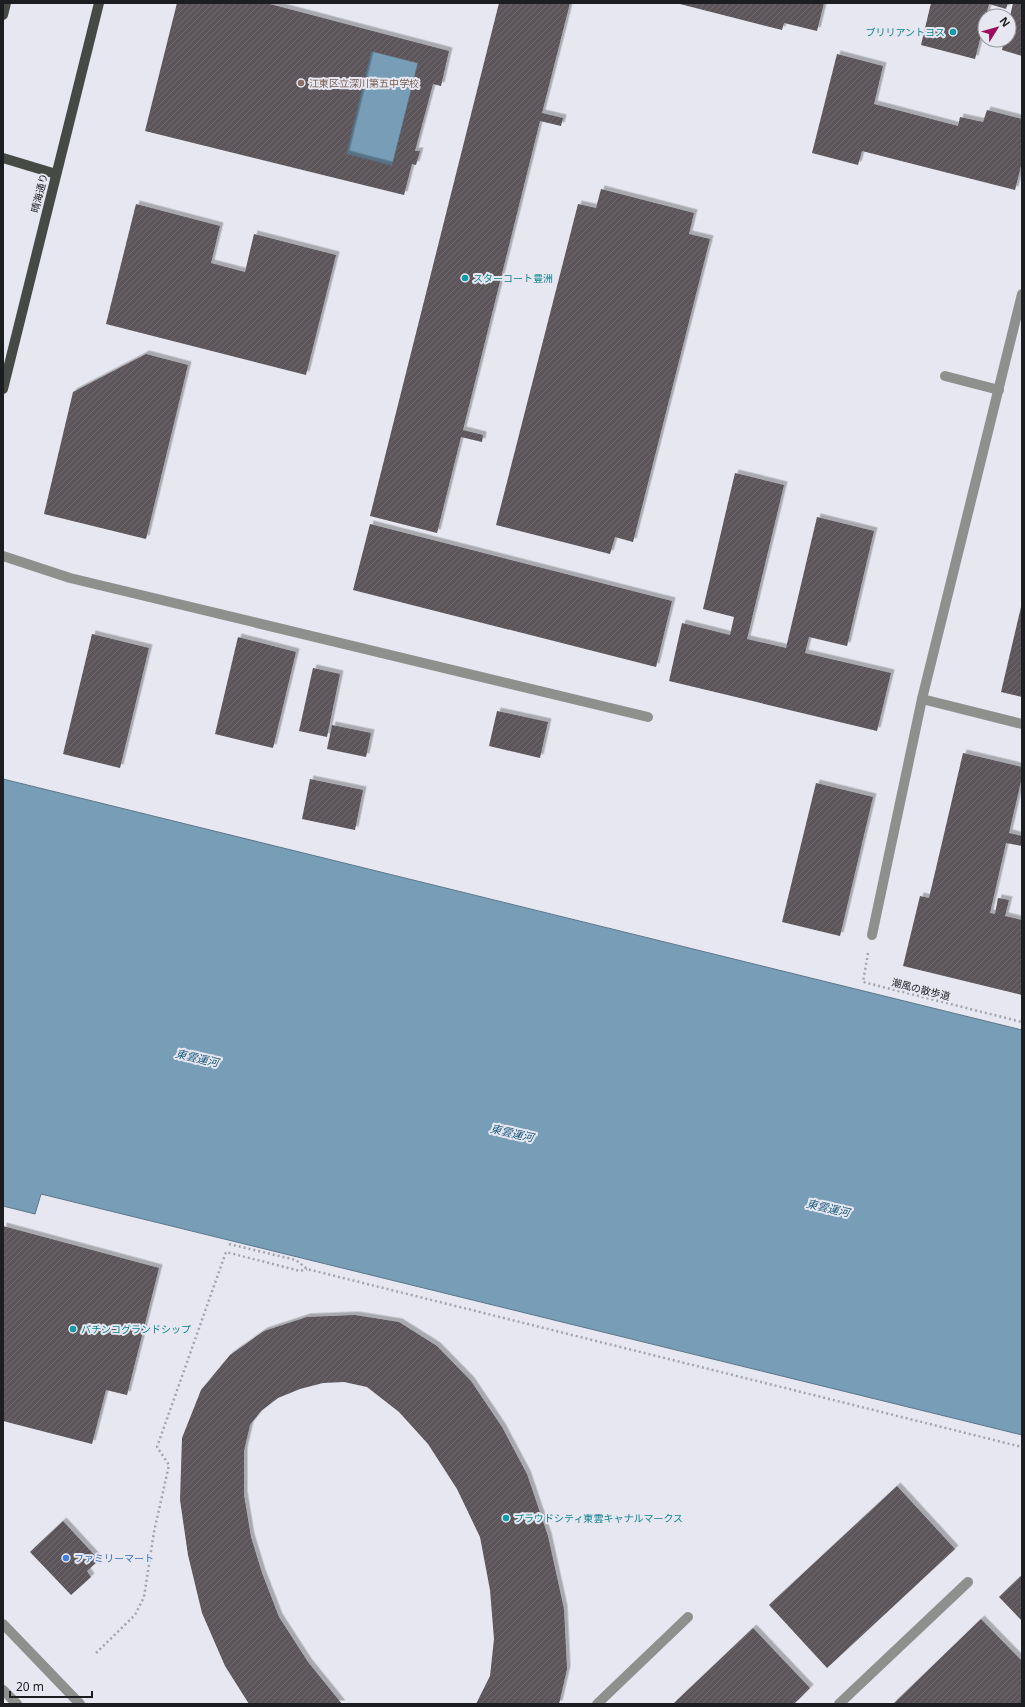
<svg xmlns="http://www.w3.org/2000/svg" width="1025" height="1707" viewBox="0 0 1025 1707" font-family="'Noto Sans','Noto Sans JP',sans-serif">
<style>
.water{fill:#789db7;stroke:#5c778a}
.building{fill:url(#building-hatch);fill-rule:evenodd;filter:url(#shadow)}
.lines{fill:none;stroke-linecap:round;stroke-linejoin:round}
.path{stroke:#a3a4ab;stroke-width:2.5;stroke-dasharray:2 3;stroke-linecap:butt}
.service{stroke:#8e908d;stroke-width:10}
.minor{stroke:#8e908d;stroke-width:10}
.tertiary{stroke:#8e908d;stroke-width:10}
.primary{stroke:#464a45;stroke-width:10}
.culture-dot{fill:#0f9aa8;stroke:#e6e7f0;stroke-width:1.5}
.education-dot{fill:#8d6e63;stroke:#e6e7f0;stroke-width:1.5}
.shop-dot{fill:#3f7fe0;stroke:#e6e7f0;stroke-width:1.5}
.labels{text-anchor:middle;stroke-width:4;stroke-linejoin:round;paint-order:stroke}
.culture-label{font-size:10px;fill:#0d838f;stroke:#e6e7f0;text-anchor:start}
.education-label{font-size:10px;fill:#785e54;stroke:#e6e7f0;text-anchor:start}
.street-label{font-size:10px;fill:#1c1d20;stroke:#e6e7f0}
.shop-label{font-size:10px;fill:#366cbe;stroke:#e6e7f0;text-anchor:start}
.water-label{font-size:11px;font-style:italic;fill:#1a597d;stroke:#e6e7f0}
</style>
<defs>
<pattern id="building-hatch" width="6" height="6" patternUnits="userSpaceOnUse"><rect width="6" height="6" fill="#5b545a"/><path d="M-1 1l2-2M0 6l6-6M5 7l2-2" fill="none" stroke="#6e696e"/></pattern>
<filter id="shadow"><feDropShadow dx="3.5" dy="-3.5" stdDeviation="0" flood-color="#0004"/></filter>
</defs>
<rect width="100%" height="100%" fill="#e6e7f0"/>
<g class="water">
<path d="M 371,51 L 418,63 L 392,166 L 346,154 Z"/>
<path d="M 3,779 L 1022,1030 L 1022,1435 L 41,1194 L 35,1214 L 3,1206 Z"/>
</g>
<g class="building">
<path d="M 177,3 L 266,3 L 449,51 L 441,86 L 433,84 L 415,151 L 420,151 L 416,165 L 412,164 L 404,195 L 145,131 ZM 371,51 L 418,63 L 392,166 L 346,154 Z"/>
<path d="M 499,3 L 570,3 L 542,113 L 563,118 L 561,126 L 540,121 L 463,430 L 483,435 L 482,442 L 461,437 L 437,533 L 370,516 Z"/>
<path d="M 676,3 L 824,3 L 817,31 L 784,23 L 782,30 Z"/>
<path d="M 931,3 L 1008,3 L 1006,9 L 989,4 L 975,59 L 921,45 Z"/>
<path d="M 1013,3 L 1022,3 L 1022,56 L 1002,50 L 1004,40 L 1009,40 L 1009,21 Z"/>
<path d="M 837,54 L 883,66 L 874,104 L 958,126 L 960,117 L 983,122 L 987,110 L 1022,119 L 1022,162 L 1015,190 L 862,151 L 858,165 L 812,153 Z"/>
<path d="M 601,189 L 694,213 L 689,234 L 710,239 L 633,542 L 615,537 L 610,554 L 496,525 L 578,204 L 596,208 Z"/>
<path d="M 136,204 L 220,226 L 211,263 L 245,272 L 254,234 L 336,255 L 306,375 L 106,324 Z"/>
<path d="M 146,354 L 188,365 L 146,539 L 44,514 L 73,392 Z"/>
<path d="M 735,473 L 784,485 L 747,639 L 786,648 L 817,517 L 874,531 L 847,646 L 809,637 L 805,653 L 891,673 L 877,731 L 669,681 L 682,623 L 730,635 L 734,617 L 703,609 Z"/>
<path d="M 370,524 L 672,601 L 656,667 L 353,590 Z"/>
<path d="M 1021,607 L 1022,607 L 1022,697 L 1001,692 Z"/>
<path d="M 92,634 L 149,648 L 120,768 L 63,754 Z"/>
<path d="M 238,637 L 296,652 L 273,748 L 215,734 Z"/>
<path d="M 313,668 L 340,674 L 327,737 L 299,731 Z"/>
<path d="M 497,711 L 548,722 L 540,758 L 489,746 Z"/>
<path d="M 332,725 L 371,733 L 366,757 L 327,749 Z"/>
<path d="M 963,753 L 1022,767 L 1022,777 L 1009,833 L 1022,836 L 1022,846 L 1006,843 L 990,913 L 995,914 L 998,898 L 1009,900 L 1005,916 L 1022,920 L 1022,995 L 903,966 L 920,896 L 929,898 Z"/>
<path d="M 310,779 L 363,790 L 355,830 L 302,819 Z"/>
<path d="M 816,783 L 873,797 L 840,936 L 782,922 Z"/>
<path d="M 3,1226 L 159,1268 L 127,1395 L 106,1390 L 92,1444 L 3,1421 Z"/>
<path d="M 355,1315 L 399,1322 L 437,1346 L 471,1381 L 502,1427 L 527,1474 L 548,1536 L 564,1609 L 567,1669 L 559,1704 L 476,1704 L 490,1676 L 494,1639 L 490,1590 L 480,1537 L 457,1489 L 428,1444 L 399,1412 L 367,1387 L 344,1382 L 323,1383 L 300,1389 L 278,1398 L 261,1411 L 250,1425 L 244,1451 L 244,1495 L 251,1537 L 262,1573 L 279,1617 L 308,1662 L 342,1704 L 249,1704 L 225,1666 L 202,1613 L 188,1555 L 180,1500 L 182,1438 L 201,1390 L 230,1355 L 264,1331 L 307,1317 Z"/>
<path d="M 897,1486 L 955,1549 L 827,1668 L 769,1605 Z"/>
<path d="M 63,1521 L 99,1560 L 87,1571 L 91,1577 L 71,1595 L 30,1552 Z"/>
<path d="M 1022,1575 L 1022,1621 L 999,1597 Z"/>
<path d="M 981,1619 L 1022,1661 L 1022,1704 L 893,1704 Z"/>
<path d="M 753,1628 L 810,1688 L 794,1704 L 673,1704 Z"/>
</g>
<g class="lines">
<g class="path">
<path d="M 868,953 L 863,982 L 1022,1022"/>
<path d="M 229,1244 L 296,1260 L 307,1269 L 1022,1447"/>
<path d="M 96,1653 L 135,1615 L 144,1597 L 154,1532 L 169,1465 L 157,1447 L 226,1252 L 300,1271 L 307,1269"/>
</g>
<g class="service">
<path d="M 945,376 L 999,390"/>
<path d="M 3,556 L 70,578 L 648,717"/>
<path d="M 597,1704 L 688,1617"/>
<path d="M 839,1704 L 968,1582"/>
</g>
<g class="minor">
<path d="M 922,699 L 1022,724"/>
<path d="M 872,935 L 922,699 L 1022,294"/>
</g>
<g class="tertiary">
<path d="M 3,1624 L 80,1704"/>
<path d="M 3,1690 L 17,1704"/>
</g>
<g class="primary">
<path d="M 3,15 L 6,3"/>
<path d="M 3,158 L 56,174"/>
<path d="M 3,389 L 99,3"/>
</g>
</g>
<g class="culture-dot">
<circle cx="953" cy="32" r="4"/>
<circle cx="465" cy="278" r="4"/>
<circle cx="73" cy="1329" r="4"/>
<circle cx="506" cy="1518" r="4"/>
</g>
<circle class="education-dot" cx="301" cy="83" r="4"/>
<circle class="shop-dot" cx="66" cy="1558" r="4"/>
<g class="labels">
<g class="culture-label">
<text x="945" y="36" text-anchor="end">ブリリアントヨス</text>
<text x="473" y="282">スターコート豊洲</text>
<text x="81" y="1333">パチンコグランドシップ</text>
<text x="514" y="1522">プラウドシティ東雲キャナルマークス</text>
</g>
<g class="education-label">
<text x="309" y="87">江東区立深川第五中学校</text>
</g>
<g class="street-label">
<text transform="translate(39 193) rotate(-76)" y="4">晴海通り</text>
<text transform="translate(921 989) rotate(14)" y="4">潮風の散歩道</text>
</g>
<g class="shop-label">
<text x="74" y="1562">ファミリーマート</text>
</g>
<g class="water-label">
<text transform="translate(197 1058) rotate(13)" y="4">東雲運河</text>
<text transform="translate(512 1133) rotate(13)" y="4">東雲運河</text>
<text transform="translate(828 1208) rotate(13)" y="4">東雲運河</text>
</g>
</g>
<rect width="1025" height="1707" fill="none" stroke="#1c1d20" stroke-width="8"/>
<g transform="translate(997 28) rotate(53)"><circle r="19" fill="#e6e7f0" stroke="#95969d"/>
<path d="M0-3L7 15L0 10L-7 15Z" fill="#9b0d5d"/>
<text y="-6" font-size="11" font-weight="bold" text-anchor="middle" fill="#1c1d20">N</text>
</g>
<path d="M10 1691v6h82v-6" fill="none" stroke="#1c1d20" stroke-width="2"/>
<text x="16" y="1691" font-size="12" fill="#1c1d20" stroke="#e6e7f0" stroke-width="3" paint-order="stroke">20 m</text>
</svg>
